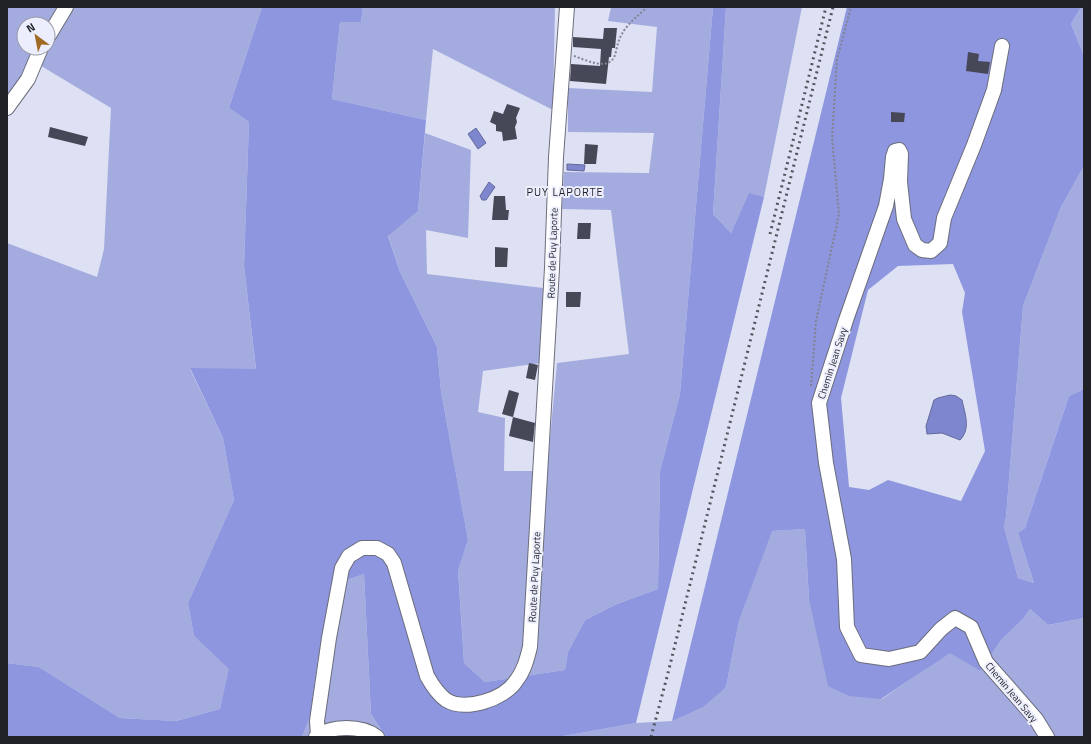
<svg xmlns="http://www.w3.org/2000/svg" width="1091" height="744" viewBox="0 0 1091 744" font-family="'Titillium Web',sans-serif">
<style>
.green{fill:#a4acdf;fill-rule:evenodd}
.forest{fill:#8d96de;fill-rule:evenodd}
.water{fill:#7e87ce;stroke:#62689c}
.building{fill:#464857}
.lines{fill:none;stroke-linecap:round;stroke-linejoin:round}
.minor-casing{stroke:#6b6d7d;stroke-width:16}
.path{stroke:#818490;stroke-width:2;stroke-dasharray:2 2;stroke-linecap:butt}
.minor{stroke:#fff;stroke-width:14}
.rail{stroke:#53555e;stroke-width:3;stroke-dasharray:2 4;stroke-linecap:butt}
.labels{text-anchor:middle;stroke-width:4;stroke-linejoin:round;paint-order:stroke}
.street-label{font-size:10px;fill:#1f2127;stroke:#eceefd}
.neighbourhood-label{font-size:11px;letter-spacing:1px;fill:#1f2127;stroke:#eceefd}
</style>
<rect width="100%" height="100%" fill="#dee1f3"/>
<g class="green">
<path d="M 7,7 L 262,7 L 229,108 L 249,122 L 244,266 L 256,370 L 190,369 L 223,438 L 234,500 L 188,603 L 194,636 L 230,669 L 220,709 L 176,721 L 120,718 L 39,667 L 7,663 L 7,243 L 97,277 L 104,249 L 111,108 L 33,61 L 7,98 ZM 24,24 L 48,24 L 48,48 L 24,48 Z"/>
<path d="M 363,7 L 555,7 L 553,110 L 433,49 L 426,120 L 332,99 L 340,22 L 361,22 Z"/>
<path d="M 611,7 L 713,7 L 680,394 L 660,471 L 658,589 L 617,604 L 585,620 L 568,652 L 565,670 L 485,682 L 464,663 L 458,569 L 468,540 L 441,391 L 437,347 L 400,272 L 388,235 L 418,211 L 425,133 L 471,150 L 468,238 L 426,230 L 427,274 L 543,288 L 541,363 L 483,371 L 478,412 L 505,418 L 504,471 L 547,471 L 557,363 L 629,354 L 611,210 L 562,209 L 564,172 L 649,173 L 654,133 L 568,132 L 568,88 L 652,92 L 657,27 L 608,21 Z"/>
<path d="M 726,7 L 802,7 L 764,197 L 749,194 L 731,233 L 713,214 Z"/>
<path d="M 1081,7 L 1084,7 L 1084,56 L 1071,24 Z"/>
<path d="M 1084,166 L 1084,389 L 1069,396 L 1025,528 L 1018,533 L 1034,583 L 1018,578 L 1004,527 L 1006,517 L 1023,306 L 1061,207 Z"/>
<path d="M 805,529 L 809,599 L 882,699 L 950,652 L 980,671 L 1002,639 L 1023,619 L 1030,609 L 1048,625 L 1084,618 L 1084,737 L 558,737 L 636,723 L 672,721 L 726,687 L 739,621 L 771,531 Z"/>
<path d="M 364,574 L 371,714 L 386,737 L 302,737 L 310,717 L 318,658 L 338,627 L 347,580 Z"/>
</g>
<g class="forest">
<path d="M 262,7 L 363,7 L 361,22 L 340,22 L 332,99 L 426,120 L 418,211 L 388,236 L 400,272 L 437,347 L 441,391 L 468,540 L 458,570 L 464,663 L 485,682 L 565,670 L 568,652 L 585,620 L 617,604 L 658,589 L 660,471 L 680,394 L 713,7 L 726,7 L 713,214 L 731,233 L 749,193 L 764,197 L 636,723 L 558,737 L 386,737 L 371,714 L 364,574 L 347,580 L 338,627 L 318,658 L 310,717 L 302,737 L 7,737 L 7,663 L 39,667 L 120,718 L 176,721 L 220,709 L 229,669 L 194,636 L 188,603 L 234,500 L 223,438 L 190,368 L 256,369 L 244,266 L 249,122 L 229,108 Z"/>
<path d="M 847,7 L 1081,7 L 1071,24 L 1084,56 L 1084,166 L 1061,207 L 1023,306 L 1006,517 L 1004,527 L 1018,578 L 1034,583 L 1018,533 L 1025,528 L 1069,396 L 1084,389 L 1084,618 L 1048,625 L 1030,609 L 1023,619 L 1002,639 L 980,671 L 950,653 L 881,699 L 849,696 L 828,686 L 809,599 L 805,529 L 772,531 L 739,621 L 726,687 L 703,707 L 672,721 ZM 953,264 L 965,293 L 962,312 L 985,451 L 961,501 L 888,480 L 869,490 L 849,487 L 841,398 L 868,290 L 898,266 Z"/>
</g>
<g class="water">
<path d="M 476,128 L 486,143 L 478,149 L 468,134 Z"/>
<path d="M 567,164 L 585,165 L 584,171 L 567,170 Z"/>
<path d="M 489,182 L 495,187 L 486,200 L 482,200 L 480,196 Z"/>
<path d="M 950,395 L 956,396 L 962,400 C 965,414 971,429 960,440 L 942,433 L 927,434 L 926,426 L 934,400 L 938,398 Z"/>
</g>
<g class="building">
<path d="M 604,28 L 617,28 L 615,48 L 612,48 L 611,57 L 609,57 L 606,84 L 570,81 L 571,64 L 600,66 L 601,49 L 573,47 L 573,37 L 603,39 Z"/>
<path d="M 968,52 L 979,54 L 978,61 L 990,62 L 988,74 L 966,71 Z"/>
<path d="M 507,104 L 520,108 L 516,118 L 517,122 L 515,127 L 517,139 L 503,141 L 502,132 L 496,131 L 496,125 L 490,122 L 494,111 L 503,114 Z"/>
<path d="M 891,112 L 905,113 L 904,122 L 891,122 Z"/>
<path d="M 50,127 L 88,137 L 85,146 L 48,137 Z"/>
<path d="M 585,144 L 598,145 L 596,164 L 584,164 Z"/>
<path d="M 494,196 L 505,196 L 506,210 L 509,210 L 508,220 L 492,220 Z"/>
<path d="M 578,223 L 591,223 L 590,239 L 577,239 Z"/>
<path d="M 495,247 L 508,248 L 507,267 L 495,267 Z"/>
<path d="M 566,292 L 581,292 L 580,307 L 566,307 Z"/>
<path d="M 529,363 L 538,365 L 535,380 L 526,378 Z"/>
<path d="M 509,390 L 519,393 L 513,417 L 535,423 L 533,442 L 509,436 L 513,417 L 502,414 Z"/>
</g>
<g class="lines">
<defs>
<g id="minor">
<path d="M 48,37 L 66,7"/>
<path d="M 1002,46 L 994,90 L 974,145 L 944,218 L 940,243 L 931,251 L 922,250 L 915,245 L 904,219 L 900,182 L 901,154 L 899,150 L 895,151 L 893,157 L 891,179 L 886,206 L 846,320 L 819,403 L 826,463 L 844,559 L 847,627 L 861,655 L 889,659 L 920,652 L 941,629 L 955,618 L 971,627 L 986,662 L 1036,719 L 1047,737"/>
<path d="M 7,108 L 28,79 L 41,48"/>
<path d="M 318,735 L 317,721 L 329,638 L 342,568 L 349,556 L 362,548 L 377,548 L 388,554 L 394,563 L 427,676 C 432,685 438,694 446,700 C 466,712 504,699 516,681 C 524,671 527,659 530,647 L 552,268 L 556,157 L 567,7"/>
<path d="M 316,737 C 331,725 362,725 377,737"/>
</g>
</defs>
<use href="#minor" class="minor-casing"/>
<g class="path">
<path d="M 574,56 C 586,60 609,72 615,55 C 617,48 618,40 622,34 C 627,24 639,15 647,7"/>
<path d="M 811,386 L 816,321 L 839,214 L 832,138 L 837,59 L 851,7"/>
</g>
<use href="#minor" class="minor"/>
<g class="rail">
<path d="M 770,234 L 826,7"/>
<path d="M 651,737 L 668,673 L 833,7"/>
</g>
</g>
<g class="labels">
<g class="street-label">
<text transform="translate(552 253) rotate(-88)" y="4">Route de Puy Laporte</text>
<text transform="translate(832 363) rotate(-72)" y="4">Chemin Jean Savy</text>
<text transform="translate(534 577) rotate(-87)" y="4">Route de Puy Laporte</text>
<text transform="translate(1012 692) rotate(50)" y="4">Chemin Jean Savy</text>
</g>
<g class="neighbourhood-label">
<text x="565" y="196">PUY LAPORTE</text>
</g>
</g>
<rect width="1091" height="744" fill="none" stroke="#1f2127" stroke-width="16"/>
<g transform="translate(36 36) rotate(328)"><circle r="19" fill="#eceefd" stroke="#9a9ca7"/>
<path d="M0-3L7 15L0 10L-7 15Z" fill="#a06924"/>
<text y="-6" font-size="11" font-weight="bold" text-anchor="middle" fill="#1f2127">N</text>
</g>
</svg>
